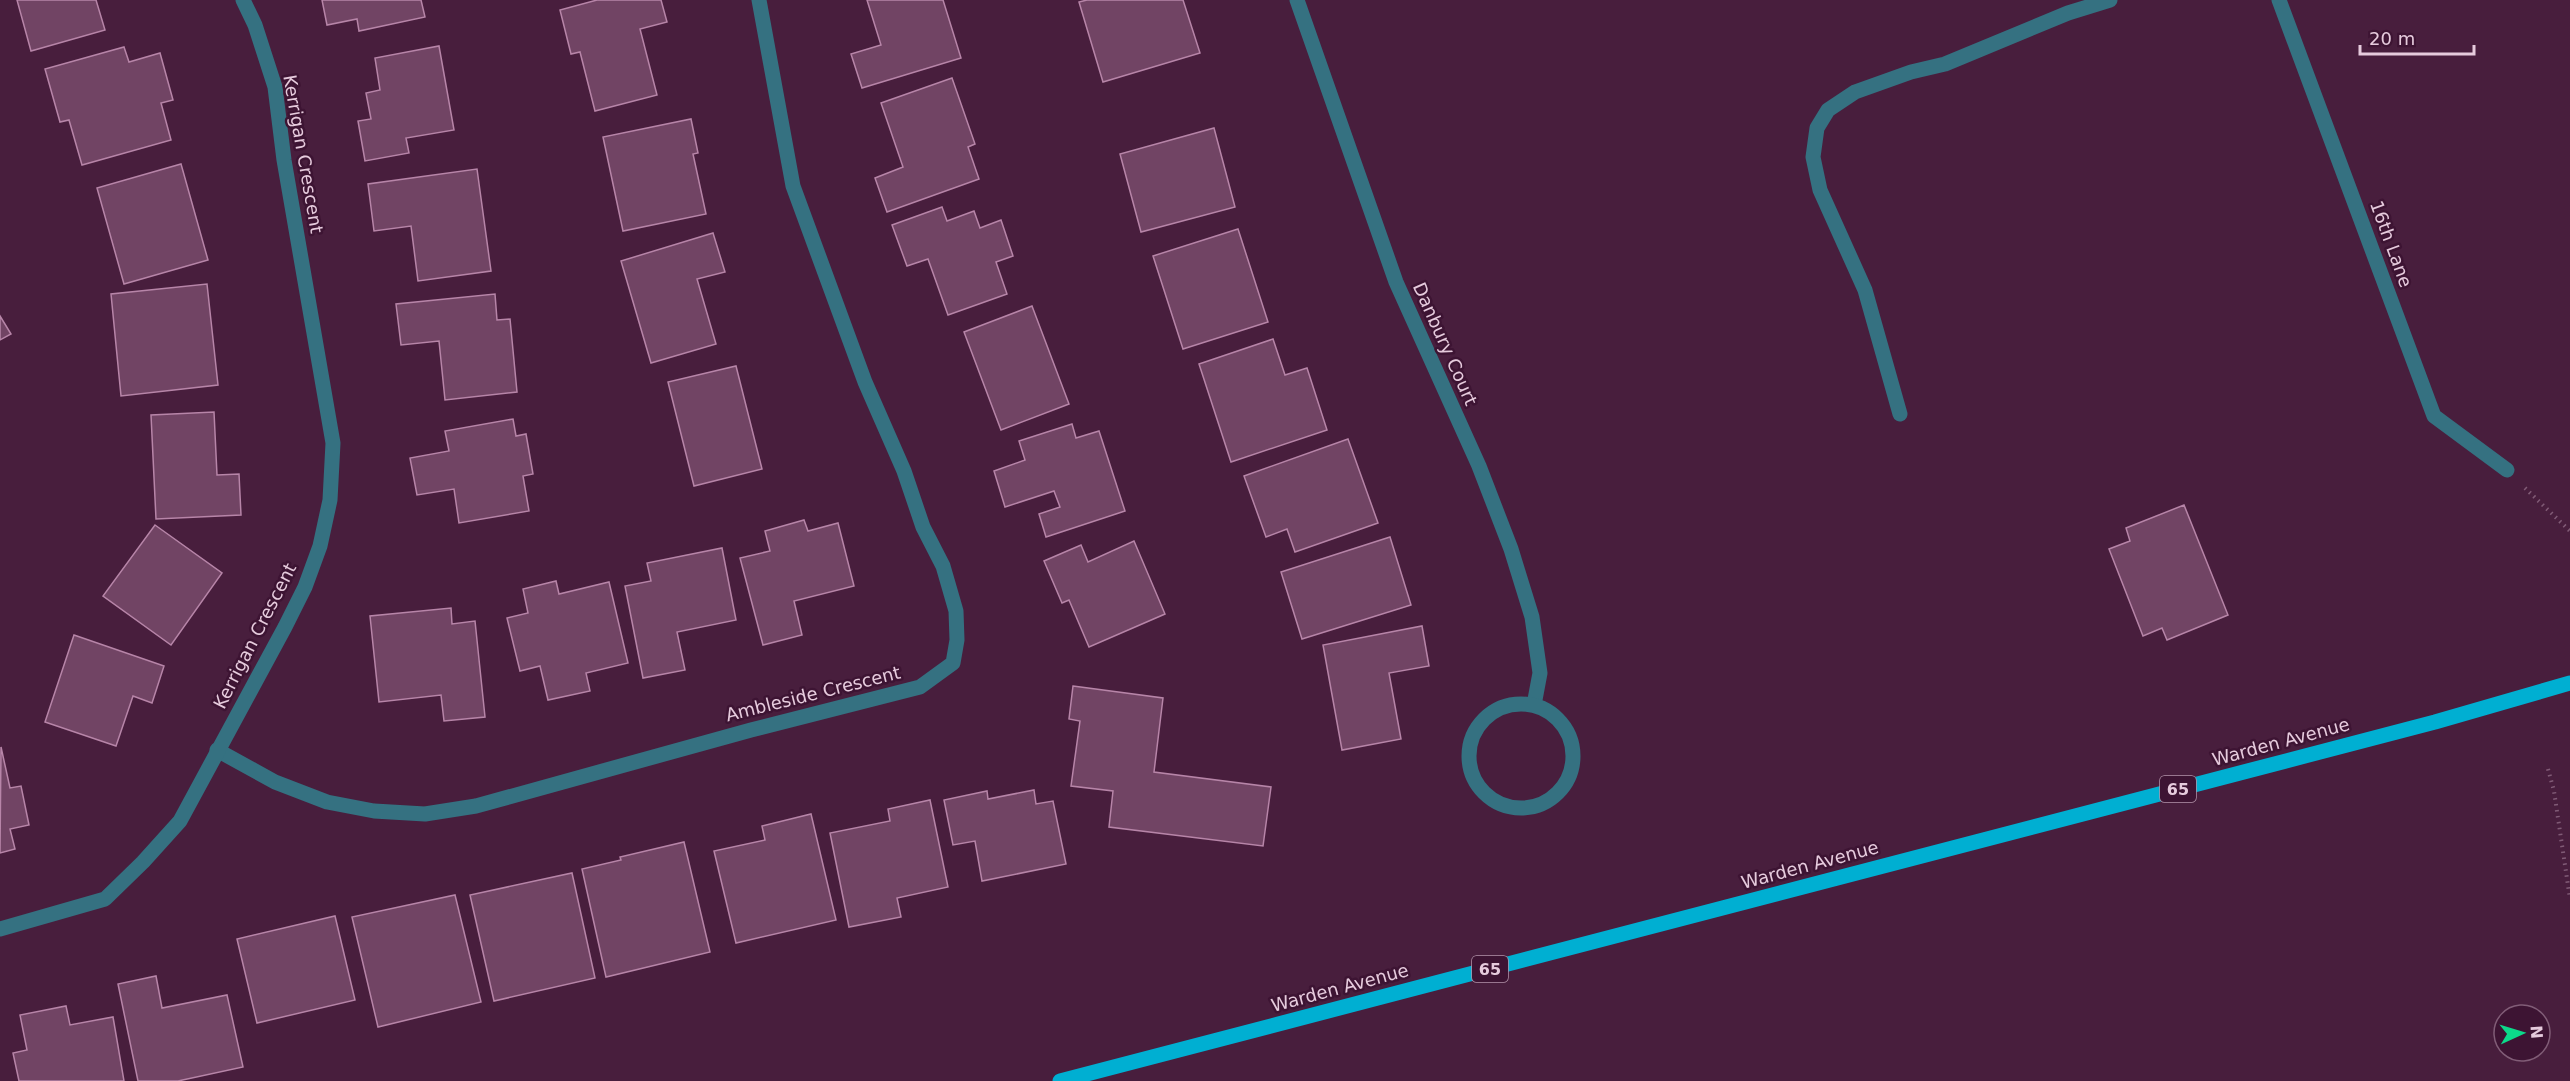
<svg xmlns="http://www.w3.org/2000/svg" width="2570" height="1081" viewBox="0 0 2570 1081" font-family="'DejaVu Sans',sans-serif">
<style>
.building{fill:#714464;stroke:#b785a8;stroke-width:1.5}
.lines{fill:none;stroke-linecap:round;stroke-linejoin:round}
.path{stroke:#805b76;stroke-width:4;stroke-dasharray:1.5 4.5;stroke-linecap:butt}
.minor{stroke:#357181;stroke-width:15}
.major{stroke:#00afd2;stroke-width:15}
.labels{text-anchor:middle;stroke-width:5;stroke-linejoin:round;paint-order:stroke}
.shield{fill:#3d1433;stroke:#b394aa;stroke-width:1.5}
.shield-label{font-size:16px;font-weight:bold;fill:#e6cbdd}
.street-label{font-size:18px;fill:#e6cbdd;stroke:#3d1433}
</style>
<rect width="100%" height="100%" fill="#481e3d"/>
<g class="building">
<path d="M 17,0 L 96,0 L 105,30 L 31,51 Z"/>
<path d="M 322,0 L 421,0 L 425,17 L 359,31 L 357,19 L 327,25 Z"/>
<path d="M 597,0 L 661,0 L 667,22 L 640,29 L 657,95 L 595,111 L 580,52 L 571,54 L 560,10 Z"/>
<path d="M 867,0 L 943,0 L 961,58 L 862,88 L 851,54 L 881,45 Z"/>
<path d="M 1087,0 L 1183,0 L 1200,53 L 1103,82 L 1079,2 Z"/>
<path d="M 439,46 L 454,130 L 406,138 L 409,153 L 365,161 L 358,121 L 371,119 L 366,93 L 380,90 L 375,58 Z"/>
<path d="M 124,47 L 129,62 L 160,53 L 173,100 L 161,103 L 171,140 L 82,165 L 69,120 L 60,122 L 45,69 Z"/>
<path d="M 952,78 L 975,144 L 968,147 L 979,179 L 887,212 L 875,178 L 903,167 L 881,103 Z"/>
<path d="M 691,119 L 698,153 L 693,154 L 706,214 L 623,231 L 603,137 Z"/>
<path d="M 1214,128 L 1235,207 L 1141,232 L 1120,154 Z"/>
<path d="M 181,164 L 208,260 L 124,284 L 97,188 Z"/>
<path d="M 477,169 L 491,271 L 418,281 L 411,226 L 374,231 L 368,184 Z"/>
<path d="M 942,207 L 947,221 L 974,211 L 980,228 L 1001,220 L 1013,256 L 996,262 L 1007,294 L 948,315 L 928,259 L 907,266 L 892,225 Z"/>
<path d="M 1238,229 L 1268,322 L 1183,349 L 1153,256 Z"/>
<path d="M 713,233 L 725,272 L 697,279 L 716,344 L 651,363 L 621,261 Z"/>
<path d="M 207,284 L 218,385 L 121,396 L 111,294 Z"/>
<path d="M 495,294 L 497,320 L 510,319 L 517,392 L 445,400 L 439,341 L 401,345 L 396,304 Z"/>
<path d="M 1032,306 L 1069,404 L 1001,430 L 964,332 Z"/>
<path d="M 0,316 L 11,334 L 0,340 Z"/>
<path d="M 1273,339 L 1285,375 L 1307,368 L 1327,430 L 1231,462 L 1199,364 Z"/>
<path d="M 736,366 L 762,469 L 694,486 L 668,382 Z"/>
<path d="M 214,412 L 217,475 L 239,474 L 241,515 L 156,519 L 151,415 Z"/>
<path d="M 513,419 L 516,436 L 526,434 L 533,474 L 523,476 L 529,511 L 459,523 L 454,489 L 417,495 L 410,458 L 449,451 L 445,431 Z"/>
<path d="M 1072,424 L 1076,438 L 1099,431 L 1125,511 L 1046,537 L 1039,514 L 1060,507 L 1054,491 L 1005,507 L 994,471 L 1025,460 L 1019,441 Z"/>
<path d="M 1348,439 L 1378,523 L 1295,552 L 1287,529 L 1266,537 L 1244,476 Z"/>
<path d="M 2184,505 L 2228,615 L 2167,640 L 2162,628 L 2143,636 L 2109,549 L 2130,541 L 2126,528 Z"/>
<path d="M 804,520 L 808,531 L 838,523 L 854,586 L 794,601 L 802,635 L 763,645 L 740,558 L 770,551 L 765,531 Z"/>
<path d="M 155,525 L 222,573 L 171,645 L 103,596 Z"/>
<path d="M 1390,537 L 1411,605 L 1302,639 L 1281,572 Z"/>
<path d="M 1134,541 L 1165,614 L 1089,647 L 1069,600 L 1062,603 L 1044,561 L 1081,545 L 1088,562 Z"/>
<path d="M 722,548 L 736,620 L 677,632 L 685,670 L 643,678 L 625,586 L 651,581 L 647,563 Z"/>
<path d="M 556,581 L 559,594 L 609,582 L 628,663 L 586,673 L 590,691 L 548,700 L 540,666 L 520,671 L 507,618 L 528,613 L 523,589 Z"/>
<path d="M 451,608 L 452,624 L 475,621 L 485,717 L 444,721 L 441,695 L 379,702 L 370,616 Z"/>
<path d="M 1422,626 L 1429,666 L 1389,673 L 1401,739 L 1342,750 L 1323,645 Z"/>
<path d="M 74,635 L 164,666 L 152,703 L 133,696 L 116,746 L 45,722 Z"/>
<path d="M 1073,686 L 1163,698 L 1154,772 L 1271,787 L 1263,846 L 1109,827 L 1113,791 L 1071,786 L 1080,721 L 1069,719 Z"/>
<path d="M 1,747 L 10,788 L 21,786 L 29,825 L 10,829 L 15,849 L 0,853 Z"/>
<path d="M 1034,790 L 1036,804 L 1053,801 L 1066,864 L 982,881 L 975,841 L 953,845 L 944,800 L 987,791 L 988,799 Z"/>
<path d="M 930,800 L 948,887 L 897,898 L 901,917 L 849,927 L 830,833 L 890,821 L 888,809 Z"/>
<path d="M 811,814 L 836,920 L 736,943 L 714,851 L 765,840 L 762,826 Z"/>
<path d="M 684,842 L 710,952 L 606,977 L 582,869 L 621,860 L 620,857 Z"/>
<path d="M 572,873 L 595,978 L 494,1001 L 470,895 Z"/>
<path d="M 455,895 L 481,1002 L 378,1027 L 352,917 Z"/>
<path d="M 335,916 L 355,1000 L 257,1023 L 237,939 Z"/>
<path d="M 156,976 L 162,1008 L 227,995 L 243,1067 L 178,1081 L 138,1081 L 118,984 Z"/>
<path d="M 66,1006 L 70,1025 L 113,1017 L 124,1081 L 19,1081 L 13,1053 L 27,1050 L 20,1015 Z"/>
</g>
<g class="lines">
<g class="path">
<path d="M 2525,488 L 2570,531"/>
<path d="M 2548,769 L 2554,791 L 2570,899"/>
</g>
<g class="minor">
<path d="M 1297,0 L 1396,282 L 1479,466 L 1511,549 L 1532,617 L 1540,673 L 1534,705"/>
<path d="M 2279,0 L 2434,416 L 2507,470"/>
<path d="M 1900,414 L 1865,290 L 1820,190 L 1813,157 L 1817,128 L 1828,110 L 1855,92 L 1911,72 L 1945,64 L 2068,13 L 2110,0"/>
<circle cx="1521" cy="756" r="52"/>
<path d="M 217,750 L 275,782 L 327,802 L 374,811 L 425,814 L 476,806 L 751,730 L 920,687 L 953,663 L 957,640 L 956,611 L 943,566 L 923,527 L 904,471 L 865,382 L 793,186 L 759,0"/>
<path d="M 0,929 L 105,899 L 143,862 L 180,821 L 285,627 L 305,587 L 320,546 L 330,500 L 333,443 L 284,160 L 275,87 L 255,25 L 243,0"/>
</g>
<path class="major" d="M 1060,1081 L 2435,722 L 2570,683"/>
</g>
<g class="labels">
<g class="shield">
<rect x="2160" y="776" width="36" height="26" rx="4.5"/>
<rect x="1472" y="956" width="36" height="26" rx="4.5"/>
</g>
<g class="shield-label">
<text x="2178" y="795">65</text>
<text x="1490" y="975">65</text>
</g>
<g class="street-label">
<text transform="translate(303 154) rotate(80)" y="6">Kerrigan Crescent</text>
<text transform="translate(2391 244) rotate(70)" y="6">16th Lane</text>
<text transform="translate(1445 344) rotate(66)" y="6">Danbury Court</text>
<text transform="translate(255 636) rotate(-63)" y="6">Kerrigan Crescent</text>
<text transform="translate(813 694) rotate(-14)" y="6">Ambleside Crescent</text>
<text transform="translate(2281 742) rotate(-15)" y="6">Warden Avenue</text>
<text transform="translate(1810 865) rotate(-15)" y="6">Warden Avenue</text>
<text transform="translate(1340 988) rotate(-15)" y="6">Warden Avenue</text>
</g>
</g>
<g transform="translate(2522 1033) rotate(86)"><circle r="28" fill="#3d1433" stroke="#815d77" stroke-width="1.5"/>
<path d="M0-4.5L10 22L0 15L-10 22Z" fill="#0cd98a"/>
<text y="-9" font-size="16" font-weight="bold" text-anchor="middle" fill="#e6cbdd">N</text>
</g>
<path d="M2360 45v9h114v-9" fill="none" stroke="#e6cbdd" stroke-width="3"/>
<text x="2369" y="45" font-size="18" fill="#e6cbdd" stroke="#3d1433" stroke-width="4.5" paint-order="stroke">20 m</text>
</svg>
